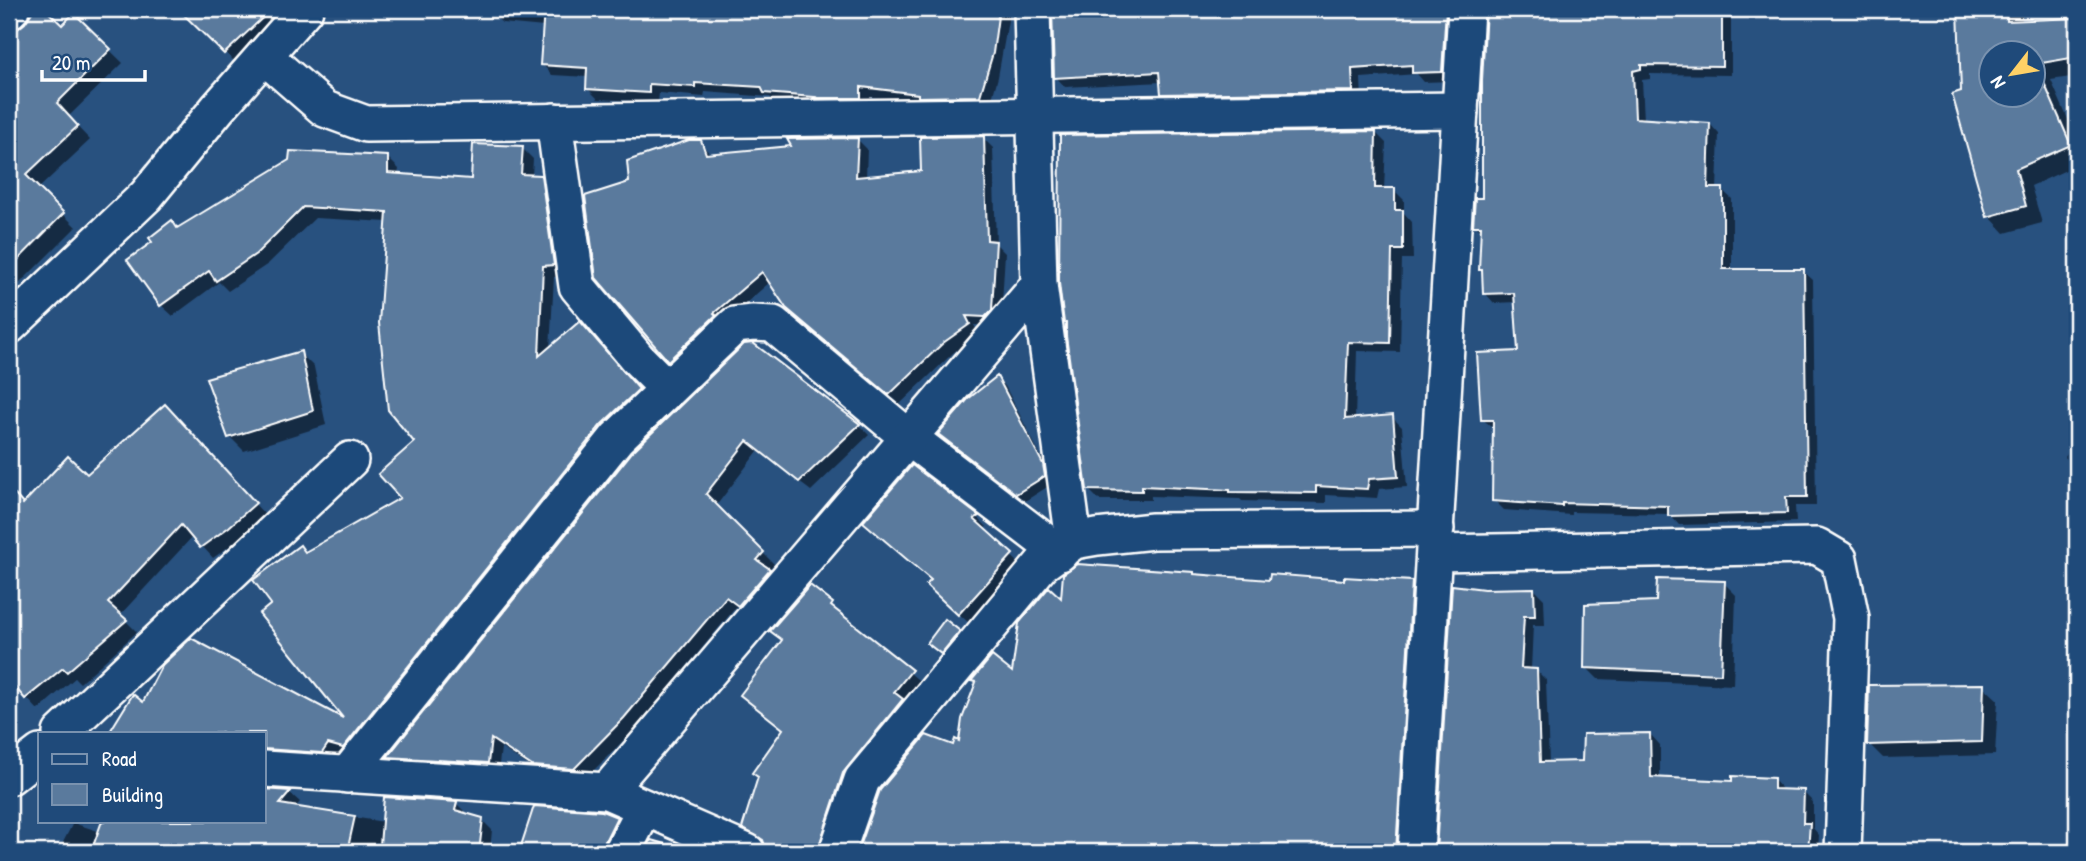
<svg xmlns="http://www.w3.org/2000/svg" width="2086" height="861" viewBox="0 0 2086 861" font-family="'Patrick Hand',sans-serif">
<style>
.shadow{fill:#0007;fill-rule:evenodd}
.building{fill:#5a7a9d;stroke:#fff;stroke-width:2;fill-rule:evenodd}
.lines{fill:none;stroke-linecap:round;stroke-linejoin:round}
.minor-casing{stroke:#fff;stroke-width:40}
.minor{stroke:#1f4a7a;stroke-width:35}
</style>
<rect width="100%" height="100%" fill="#28517f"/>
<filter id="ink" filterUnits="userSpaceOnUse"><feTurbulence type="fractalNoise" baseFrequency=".0143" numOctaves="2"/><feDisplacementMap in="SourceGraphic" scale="14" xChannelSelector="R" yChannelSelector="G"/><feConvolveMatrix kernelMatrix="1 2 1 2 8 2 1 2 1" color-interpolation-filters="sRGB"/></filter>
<g filter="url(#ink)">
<g class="shadow">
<path d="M 36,9 L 43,9 L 62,27 L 74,15 L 123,63 L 68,117 L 90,140 L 38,189 L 76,227 L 9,294 L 9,38 L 27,24 Z"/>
<path d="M 182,9 L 280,9 L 287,17 L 237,64 Z"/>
<path d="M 492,9 L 1010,9 L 998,77 L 990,106 L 927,103 L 871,97 L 870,107 L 776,103 L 770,97 L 705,92 L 704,97 L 659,93 L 658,102 L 598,99 L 588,89 L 588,77 L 552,75 L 542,64 L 544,27 L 502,23 L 492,13 Z"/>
<path d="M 1054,9 L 1458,9 L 1451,81 L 1424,82 L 1417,74 L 1361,78 L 1362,100 L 1172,103 L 1163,93 L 1162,82 L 1065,87 L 1056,77 Z"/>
<path d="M 1488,9 L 1731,9 L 1731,75 L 1650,74 L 1650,79 L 1642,80 L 1644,120 L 1710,124 L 1719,134 L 1717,190 L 1722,190 L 1732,199 L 1732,271 L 1803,271 L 1813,280 L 1816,506 L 1795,506 L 1796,522 L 1679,525 L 1669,514 L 1571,512 L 1571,515 L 1504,510 L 1494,500 L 1495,429 L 1482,419 L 1520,353 L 1517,302 L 1494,303 L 1485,293 L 1484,272 L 1481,269 L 1483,233 L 1475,225 L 1483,200 Z"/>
<path d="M 1960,9 L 2022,9 L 2022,22 L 2077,20 L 2077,17 L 2077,76 L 2051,80 L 2077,140 L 2077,165 L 2031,186 L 2042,223 L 2005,233 L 1989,216 L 1963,93 ZM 1992,52 L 2034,52 L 2034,94 L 1992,94 Z"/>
<path d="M 1376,133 L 1386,143 L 1384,190 L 1394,190 L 1404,200 L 1404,213 L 1412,222 L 1413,259 L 1402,259 L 1400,352 L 1357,351 L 1355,420 L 1392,417 L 1402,427 L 1407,487 L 1379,489 L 1377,498 L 1326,495 L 1326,503 L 1242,501 L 1240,499 L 1151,496 L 1151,500 L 1099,500 L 1089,490 Z"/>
<path d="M 983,138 L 993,148 L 996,244 L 1005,253 L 1001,320 L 995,326 L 974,325 L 979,334 L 953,353 L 900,404 L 798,318 L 787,307 L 770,282 L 722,324 L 679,369 L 598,277 L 631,183 L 700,142 L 711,155 L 858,140 L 867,149 L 866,178 L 923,172 Z"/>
<path d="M 522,148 L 533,159 L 532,176 L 540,176 L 552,188 L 564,276 L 554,277 L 550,349 L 591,335 L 649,401 L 355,758 L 340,755 L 333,763 L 264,761 L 264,733 L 118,733 L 114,729 L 143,705 L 349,724 L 273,604 L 306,554 L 402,499 L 417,442 L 388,222 L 315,218 L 268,264 L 228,291 L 219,282 L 173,316 L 161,305 L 178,229 L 388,158 L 399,169 L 398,175 L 473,181 Z"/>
<path d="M 300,353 L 314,367 L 326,425 L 244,451 L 230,437 Z"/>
<path d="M 997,378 L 1005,386 L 1050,474 L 1052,484 L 1025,501 L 940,434 Z"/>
<path d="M 176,418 L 266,516 L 241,538 L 213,558 L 193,536 L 120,615 L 137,632 L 80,683 L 75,678 L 38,710 L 10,680 L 9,681 L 9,489 L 24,506 L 87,476 Z"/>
<path d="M 859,425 L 869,435 L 811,491 L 758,451 L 716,506 L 774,564 L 768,570 L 779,581 L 750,615 L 737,606 L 635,729 L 585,779 L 545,776 L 501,748 L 498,773 L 400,767 L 390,757 L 633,453 Z"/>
<path d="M 2077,441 L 2077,469 L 2065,457 Z"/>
<path d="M 912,468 L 978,518 L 987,527 L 983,529 L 1021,565 L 969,623 L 938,595 L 933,581 Z"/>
<path d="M 1195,576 L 1271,582 L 1411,583 L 1421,593 L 1406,852 L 859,852 L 881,791 L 960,744 L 977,684 L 973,681 L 1014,675 L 1062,602 Z"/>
<path d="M 1724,583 L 1736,595 L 1733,685 L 1598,679 L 1586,667 L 1658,603 Z"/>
<path d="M 1454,587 L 1484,590 L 1534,589 L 1544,599 L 1545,625 L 1533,625 L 1531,670 L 1536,670 L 1546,680 L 1549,763 L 1584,763 L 1650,734 L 1660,745 L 1660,779 L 1734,782 L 1773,779 L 1783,790 L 1803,792 L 1813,802 L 1813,828 L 1819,835 L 1818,852 L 1438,852 Z"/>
<path d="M 831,605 L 842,617 L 922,683 L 831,852 L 814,852 L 758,830 L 784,730 L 742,695 Z"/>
<path d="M 959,632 L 963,637 L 947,657 L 934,647 Z"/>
<path d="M 1983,686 L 1998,700 L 1995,755 L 1883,758 L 1869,744 Z"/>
<path d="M 264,791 L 290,793 L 300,802 L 295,808 L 384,822 L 456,803 L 466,813 L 482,820 L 492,830 L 490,852 L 58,852 L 73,823 L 142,845 L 151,821 L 264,821 Z"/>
<path d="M 535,808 L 602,813 L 616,819 L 624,827 L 612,852 L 520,852 Z"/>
<path d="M 652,842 L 687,852 L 645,852 Z"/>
</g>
<g class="building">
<path d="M 34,9 L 45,9 L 62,25 L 74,13 L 111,49 L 57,103 L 78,126 L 26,175 L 64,213 L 9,269 L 9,36 L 25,23 Z"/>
<path d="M 178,9 L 272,9 L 224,54 Z"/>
<path d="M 544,9 L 999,9 L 993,53 L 980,96 L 918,97 L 918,94 L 861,87 L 861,98 L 812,98 L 814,97 L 764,93 L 761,87 L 695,83 L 695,87 L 649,84 L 649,93 L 586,89 L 587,68 L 540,65 Z"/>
<path d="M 1052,9 L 1446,9 L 1442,72 L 1412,73 L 1412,65 L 1352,69 L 1353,91 L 1161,94 L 1159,72 L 1054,78 Z"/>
<path d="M 1486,9 L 1722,9 L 1722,66 L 1641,65 L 1641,69 L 1633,71 L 1635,118 L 1710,123 L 1708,188 L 1723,188 L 1723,269 L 1804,269 L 1807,497 L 1786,497 L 1787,513 L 1668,516 L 1668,506 L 1562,503 L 1562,506 L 1492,501 L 1493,420 L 1481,420 L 1477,353 L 1518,351 L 1514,293 L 1483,294 L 1482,270 L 1479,270 L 1481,226 L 1473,226 L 1475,198 L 1482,198 L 1482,80 Z"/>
<path d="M 1958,9 L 2007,9 L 2007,21 L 2077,18 L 2077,57 L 2036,64 L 2071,145 L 2016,169 L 2026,206 L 1987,217 L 1952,94 L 1961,91 ZM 1992,52 L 2034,52 L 2034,94 L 1992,94 Z"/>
<path d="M 1376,131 L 1375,188 L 1395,188 L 1395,210 L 1403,210 L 1403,250 L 1392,250 L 1390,343 L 1348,342 L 1345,419 L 1393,415 L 1398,477 L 1369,479 L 1367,489 L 1316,486 L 1316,493 L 1230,492 L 1230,490 L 1142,486 L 1142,491 L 1087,490 L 1066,336 L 1066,323 L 1064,323 L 1059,283 L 1060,135 Z"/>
<path d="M 984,136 L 987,240 L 996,241 L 992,310 L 985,317 L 966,316 L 970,324 L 943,343 L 889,395 L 786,308 L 762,272 L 714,313 L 716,315 L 668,361 L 596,278 L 585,196 L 629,182 L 627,161 L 689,140 L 701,140 L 706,154 L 791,146 L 787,139 L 858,138 L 856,177 L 921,171 L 920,137 Z"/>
<path d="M 473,144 L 523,146 L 521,174 L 541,175 L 554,265 L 543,266 L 539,356 L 580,321 L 639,389 L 601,425 L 343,748 L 328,744 L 322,753 L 264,749 L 264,733 L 109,733 L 133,694 L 143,702 L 162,665 L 191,638 L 343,718 L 259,614 L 271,604 L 253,580 L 300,545 L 305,552 L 400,498 L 378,474 L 414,442 L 388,410 L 379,323 L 387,212 L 303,207 L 256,254 L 216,281 L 209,271 L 160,306 L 127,260 L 152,242 L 149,238 L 172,220 L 177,228 L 289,160 L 290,151 L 388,156 L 388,173 L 471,179 Z"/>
<path d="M 753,343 L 860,424 L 799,482 L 747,441 L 706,494 L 764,552 L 757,560 L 770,569 L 738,606 L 726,597 L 624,718 L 574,769 L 532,766 L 491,739 L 488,763 L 387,757 L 632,452 L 744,344 Z"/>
<path d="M 301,351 L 313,411 L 228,438 L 206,378 Z"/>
<path d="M 997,376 L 1043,464 L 1045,476 L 1016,494 L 938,434 L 968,399 Z"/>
<path d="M 165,404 L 256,503 L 229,527 L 200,548 L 181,525 L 108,603 L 127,620 L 67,672 L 63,668 L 25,699 L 9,680 L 9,488 L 23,504 L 68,456 L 87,474 Z"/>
<path d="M 912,465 L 979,516 L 974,519 L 1013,554 L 958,615 L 926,585 L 931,580 L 863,522 Z"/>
<path d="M 1077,564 L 1194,572 L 1194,574 L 1269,580 L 1270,574 L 1344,580 L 1344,577 L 1412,581 L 1396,852 L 858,852 L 880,790 L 926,735 L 953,745 L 955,739 L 959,741 L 962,719 L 976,682 L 971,681 L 992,656 L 1012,672 L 1019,623 L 1049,587 L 1061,598 L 1063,574 Z"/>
<path d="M 1657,579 L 1725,581 L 1721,674 L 1584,668 L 1585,604 L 1656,601 Z"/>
<path d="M 810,585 L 833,603 L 831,606 L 912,670 L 894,692 L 903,699 L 843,773 L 817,852 L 767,852 L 763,840 L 742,828 L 758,777 L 752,773 L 783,729 L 740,695 L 782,640 L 770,631 Z"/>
<path d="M 1452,585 L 1484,589 L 1534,588 L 1535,616 L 1524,616 L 1521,668 L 1537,669 L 1540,762 L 1582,761 L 1583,734 L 1650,733 L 1651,777 L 1732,781 L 1732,776 L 1774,778 L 1774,789 L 1804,790 L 1803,823 L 1810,823 L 1808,852 L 1436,852 Z"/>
<path d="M 945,619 L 960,631 L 941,654 L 927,643 Z"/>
<path d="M 1984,684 L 1982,742 L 1867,745 L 1869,685 Z"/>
<path d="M 264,789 L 291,791 L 280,804 L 355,816 L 347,852 L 91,852 L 102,821 L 264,821 Z"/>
<path d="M 384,797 L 457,802 L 455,810 L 483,818 L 479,852 L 422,852 L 380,845 Z"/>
<path d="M 534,806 L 602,811 L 617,817 L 604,843 L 602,852 L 519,852 Z"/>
<path d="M 651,840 L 665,844 L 664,852 L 645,852 Z"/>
</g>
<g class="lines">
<defs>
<g id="minor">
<path d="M 1032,9 L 1039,285 L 1074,541"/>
<path d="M 9,11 L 11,9"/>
<path d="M 264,56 L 325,109 L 366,124 L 1460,110"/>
<path d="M 554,121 L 577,286 L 637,358 L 667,388"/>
<path d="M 9,326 L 146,196 L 218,108 L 305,9"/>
<path d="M 1435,553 L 1817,546 L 1839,559 L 1851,618 L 1843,852"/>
<path d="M 61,733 L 350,460"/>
<path d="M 264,769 L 607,791 L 747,852"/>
<path d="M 347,775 L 617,438 L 735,325 L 753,323 L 773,324 L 908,437 L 1060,553"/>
<path d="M 9,777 L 40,753"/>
<path d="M 607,791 L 1039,285"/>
<path d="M 622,852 L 645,808"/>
<path d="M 837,852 L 862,780 L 1042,564 L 1074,541 L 1097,537 L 1153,531 L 1436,529"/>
<path d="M 1416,852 L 1466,9"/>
</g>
</defs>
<use href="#minor" class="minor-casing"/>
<use href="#minor" class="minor"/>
</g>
</g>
<rect width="2086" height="861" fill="none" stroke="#1f4a7a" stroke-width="35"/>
<rect x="18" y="18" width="2051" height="826" fill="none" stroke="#fff" stroke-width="2.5" filter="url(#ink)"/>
<rect x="38" y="732" width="228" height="91" fill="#1f4a7a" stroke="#7992af" stroke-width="2"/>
<rect x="52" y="754" width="35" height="10" fill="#1f4a7a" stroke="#7992af" stroke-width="2"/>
<text x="102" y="766" font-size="21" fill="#ffffff">Road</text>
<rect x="52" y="784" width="35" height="21" fill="#5a7a9d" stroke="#7992af" stroke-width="2"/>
<text x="102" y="802" font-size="21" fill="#ffffff">Building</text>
<g transform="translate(2012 74) rotate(239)"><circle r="33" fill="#1f4a7a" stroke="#7992af" stroke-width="2"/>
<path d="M0-5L12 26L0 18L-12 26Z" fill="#ffd166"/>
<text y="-10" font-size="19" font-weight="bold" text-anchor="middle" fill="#ffffff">N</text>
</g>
<path d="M42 70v10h103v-10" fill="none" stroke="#ffffff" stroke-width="3.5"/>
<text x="52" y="70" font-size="21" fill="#ffffff" stroke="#1f4a7a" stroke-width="5" paint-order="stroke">20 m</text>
</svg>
